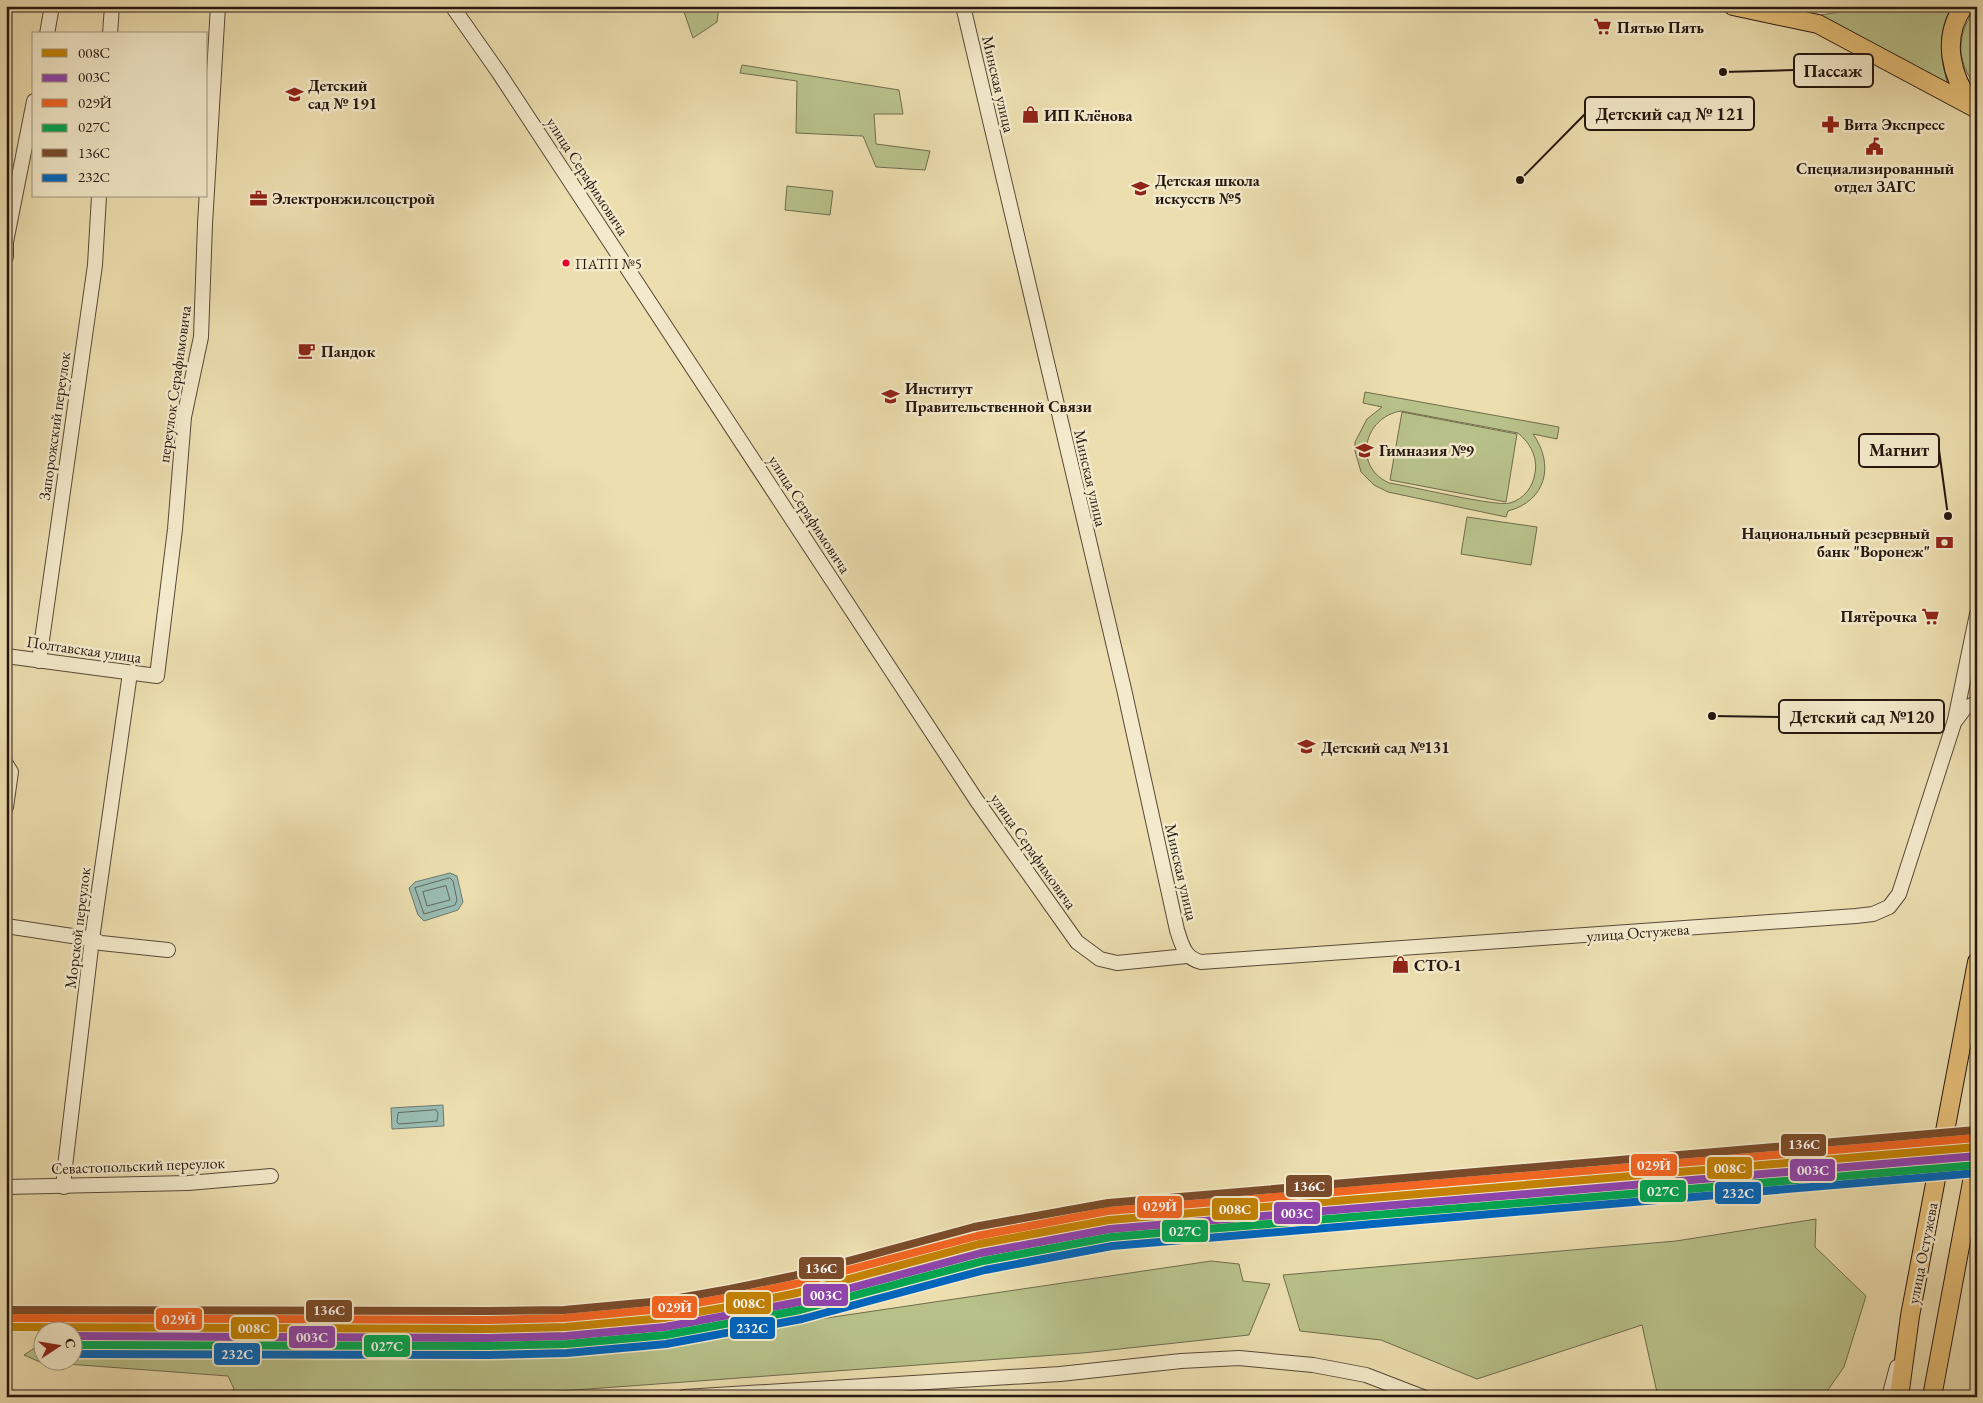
<svg xmlns="http://www.w3.org/2000/svg" width="1983" height="1403" viewBox="0 0 1983 1403" font-family="'EB Garamond',serif">
<style>
.green{fill:#b8c18a;stroke:#6f6c4d;fill-rule:evenodd}
.water{fill:#9abbb1;stroke:#6c7971}
.lines{fill:none;stroke-linecap:round;stroke-linejoin:round}
.shore{stroke:#606960;stroke-width:1}
.minor-casing{stroke:#584938;stroke-width:16}
.major-casing{stroke:#261710;stroke-width:20}
.minor{stroke:#f3eacb;stroke-width:14}
.major{stroke:#e6bf78;stroke-width:18}
.rail-1-casing{stroke:#f3eacb;stroke-width:11}
.rail-2-casing{stroke:#f3eacb;stroke-width:11}
.rail-3-casing{stroke:#f3eacb;stroke-width:11}
.rail-4-casing{stroke:#f3eacb;stroke-width:11}
.rail-5-casing{stroke:#f3eacb;stroke-width:11}
.rail-6-casing{stroke:#f3eacb;stroke-width:11}
.rail-1{stroke:#c38204;stroke-width:8}
.rail-2{stroke:#8e44ad;stroke-width:8}
.rail-3{stroke:#f26522;stroke-width:8}
.rail-4{stroke:#00a651;stroke-width:8}
.rail-5{stroke:#7a4b2a;stroke-width:8}
.rail-6{stroke:#0065bd;stroke-width:8}
.bus-dot{fill:#e4002b;stroke:#f3eacb;stroke-width:2}
.labels{text-anchor:middle;stroke-width:5;stroke-linejoin:round;paint-order:stroke}
.bus-label{font-size:15px;fill:#261710;stroke:#f3eacb;text-anchor:start}
.poi-label{font-size:16px;font-weight:bold;fill:#261710;stroke:#f3eacb;text-anchor:start}
.street-label{font-size:16px;fill:#261710;stroke:#f3eacb}
.leader{fill:none;stroke:#261710;stroke-width:2}
.callout-dot{fill:#261710;stroke:#f3eacb;stroke-width:2}
.callout{fill:#f3eacb;stroke:#261710;stroke-width:2}
.callout-label{font-size:18px;text-anchor:middle;font-weight:bold;fill:#261710}
.line-badge{stroke:#f3eacb;stroke-width:2}
.badge-label{font-size:14px;text-anchor:middle;font-weight:bold;fill:#fff}
</style>
<rect width="100%" height="100%" fill="#ecdeaf"/>
<filter id="stains"><feTurbulence type="fractalNoise" baseFrequency=".004" numOctaves="4"/><feColorMatrix values="0 0 0 0 .2 0 0 0 0 .09 0 0 0 0 .02 0 0 0 .5 -.17"/></filter>
<radialGradient id="worn" r=".72"><stop offset=".6" stop-color="#630" stop-opacity="0"/><stop offset="1" stop-color="#630" stop-opacity=".3"/></radialGradient>
<g class="green">
<path d="M 682,6 L 719,6 L 717,22 L 693,38 Z"/>
<path d="M 1876,6 L 1952,6 C 1937,31 1940,58 1948,85 L 1821,15 Z"/>
<path d="M 1977,6 L 1977,88 C 1955,60 1956,34 1977,6 Z"/>
<path d="M 742,65 L 899,90 L 903,114 L 874,114 L 876,144 L 930,151 L 925,170 L 876,167 L 863,136 L 796,133 L 797,81 L 740,73 Z"/>
<path d="M 787,186 L 833,191 L 830,215 L 785,210 Z"/>
<path d="M 1365,392 L 1559,427 L 1557,439 L 1533,434 C 1555,465 1546,501 1508,511 L 1506,517 L 1388,492 L 1374,485 L 1361,472 L 1355,451 L 1355,442 L 1367,419 L 1382,407 L 1363,403 ZM 1401,411 L 1518,433 C 1530,443 1538,457 1535,473 C 1533,487 1524,499 1510,503 C 1496,507 1410,486 1389,483 C 1352,466 1364,417 1401,411 Z"/>
<path d="M 1402,412 L 1517,434 L 1506,502 L 1390,480 Z"/>
<path d="M 1467,517 L 1537,527 L 1531,565 L 1461,554 Z"/>
<path d="M 1816,1219 L 1815,1247 L 1866,1296 L 1844,1367 L 1823,1397 L 1658,1397 L 1642,1325 L 1477,1379 L 1381,1340 L 1300,1331 L 1283,1275 L 1676,1241 Z"/>
<path d="M 1211,1261 L 1239,1264 L 1243,1281 L 1270,1284 L 1249,1335 L 1083,1353 L 478,1397 L 228,1397 L 234,1389 L 228,1376 L 40,1362 L 24,1355 L 42,1343 L 42,1360 L 72,1360 L 73,1339 L 605,1340 L 739,1331 Z"/>
<path d="M 1006,1391 L 1024,1397 L 923,1397 Z"/>
</g>
<g class="water">
<path d="M 450,873 L 457,876 L 463,902 L 458,910 L 424,921 L 418,915 L 409,888 L 415,882 Z"/>
<path d="M 443,1105 L 444,1126 L 392,1129 L 391,1108 Z"/>
</g>
<g class="lines">
<g class="shore">
<path d="M 450,878 L 453,881 L 457,900 L 455,905 L 424,914 L 415,888 Z"/>
<path d="M 446,886 L 450,900 L 427,906 L 423,892 Z"/>
<path d="M 436,1110 L 438,1113 L 437,1121 L 399,1124 L 397,1122 L 398,1113 Z"/>
</g>
<defs>
<g id="minor">
<path d="M 452,6 L 499,73 L 977,801 L 1077,942 L 1100,959 L 1117,963 L 1187,956"/>
<path d="M 963,6 L 1124,689 L 1177,930 C 1182,946 1185,958 1201,962 L 1856,916 L 1873,914 L 1889,907 L 1899,894 L 1955,720 L 1977,614"/>
<path d="M 47,34 L 52,6"/>
<path d="M 110,34 L 112,6"/>
<path d="M 6,257 L 6,242 L 34,101"/>
<path d="M 6,656 L 157,676 L 175,529 L 184,417 L 201,337 L 205,224 L 218,6"/>
<path d="M 39,661 L 95,265 L 99,196"/>
<path d="M 1956,720 L 1965,708 L 1977,703"/>
<path d="M 6,764 L 11,772 L 6,807"/>
<path d="M 6,926 L 92,939 L 101,943 L 168,950"/>
<path d="M 6,1187 L 188,1183 L 271,1176"/>
<path d="M 64,1187 L 64,1175 L 92,939 L 130,673"/>
<path d="M 684,1397 L 1060,1374 L 1181,1361 L 1239,1358 L 1313,1365 L 1366,1375 L 1423,1397"/>
<path d="M 1889,1397 L 1897,1367"/>
</g>
<g id="major">
<path d="M 1733,6 L 1818,24 L 1977,109"/>
<path d="M 1964,6 C 1941,38 1951,76 1972,105"/>
<path d="M 1899,1397 L 1910,1316 L 1977,962"/>
<path d="M 1932,1397 L 1977,1155"/>
</g>
</defs>
<use href="#minor" class="minor-casing"/>
<use href="#major" class="major-casing"/>
<use href="#minor" class="minor"/>
<use href="#major" class="major"/>
<defs>
<path id="rail-1" d="M 6,1327 L 488,1329 L 565,1327 L 664,1318 L 733,1306 L 797,1293 L 979,1244 L 1109,1220 L 1977,1147"/>
<path id="rail-2" d="M 72,1336 L 488,1338 L 566,1336 L 665,1327 L 799,1302 L 981,1253 L 1110,1229 L 1977,1156"/>
<path id="rail-3" d="M 6,1318 L 488,1320 L 564,1318 L 663,1309 L 731,1297 L 795,1284 L 977,1236 L 1108,1211 L 1976,1138"/>
<path id="rail-4" d="M 72,1345 L 488,1346 L 567,1344 L 666,1335 L 800,1310 L 983,1261 L 1111,1237 L 1977,1165"/>
<path id="rail-5" d="M 6,1310 L 488,1311 L 564,1310 L 662,1301 L 730,1289 L 793,1276 L 974,1227 L 1108,1203 L 1976,1130"/>
<path id="rail-6" d="M 72,1354 L 489,1355 L 567,1353 L 666,1344 L 802,1319 L 985,1270 L 1112,1246 L 1977,1173"/>
</defs>
<use href="#rail-1" class="rail-1-casing"/>
<use href="#rail-2" class="rail-2-casing"/>
<use href="#rail-3" class="rail-3-casing"/>
<use href="#rail-4" class="rail-4-casing"/>
<use href="#rail-5" class="rail-5-casing"/>
<use href="#rail-6" class="rail-6-casing"/>
<use href="#rail-1" class="rail-1"/>
<use href="#rail-2" class="rail-2"/>
<use href="#rail-3" class="rail-3"/>
<use href="#rail-4" class="rail-4"/>
<use href="#rail-5" class="rail-5"/>
<use href="#rail-6" class="rail-6"/>
</g>
<defs>
<symbol id="supermarket-bare" viewBox="-9 -9 18 18"><path d="M-6-5.5h2.5l.6 2H6L4.5 2H-2.5L-4.4-4H-6ZM-1.5 3.2a1.3 1.3 0 1 0 .1 0ZM3 3.2a1.3 1.3 0 1 0 .1 0Z" fill="#8f2418" stroke="#f3eacb" stroke-width="2.5" paint-order="stroke"/></symbol>
<symbol id="school-bare" viewBox="-9 -9 18 18"><path d="M0-5L7-2L0 1L-7-2ZM-4 1L0 2.5L4 1V4Q0 6-4 4Z" fill="#8f2418" stroke="#f3eacb" stroke-width="2.5" paint-order="stroke"/></symbol>
<symbol id="shop-bare" viewBox="-9 -9 18 18"><path d="M-5-2.5h2.3a2.7 3.5 0 0 1 5.4 0H5L5.5 6h-11ZM-1.5-2.5h3a1.5 2.3 0 0 0-3 0Z" fill="#8f2418" stroke="#f3eacb" stroke-width="2.5" paint-order="stroke"/></symbol>
<symbol id="pharmacy-bare" viewBox="-9 -9 18 18"><path d="M-2-6h4v4h4v4h-4v4h-4v-4h-4v-4h4Z" fill="#8f2418" stroke="#f3eacb" stroke-width="2.5" paint-order="stroke"/></symbol>
<symbol id="civic-bare" viewBox="-9 -9 18 18"><path d="M-.6-6.5H3V-4.5H.6V-3L4-1V1h2V6H-6V1h2V-1L-.6-3ZM-1.2 2.5V6h2.4V2.5Z" fill="#8f2418" stroke="#f3eacb" stroke-width="2.5" paint-order="stroke"/></symbol>
<symbol id="office-bare" viewBox="-9 -9 18 18"><path d="M-6-3h4V-5.5h4V-3h4V5H-6ZM-1-4.5V-3h2v-1.5ZM-6 0V1H6V0Z" fill="#8f2418" stroke="#f3eacb" stroke-width="2.5" paint-order="stroke"/></symbol>
<symbol id="cafe-bare" viewBox="-9 -9 18 18"><path d="M-5.5-4.5H6V0H3Q3 3.5 0 3.5H-2.5Q-5.5 3.5-5.5 0ZM3-3.2v2h1.7v-2ZM-6 4.5H4V6H-6Z" fill="#8f2418" stroke="#f3eacb" stroke-width="2.5" paint-order="stroke"/></symbol>
<symbol id="university-bare" viewBox="-9 -9 18 18"><path d="M0-5L7-2L0 1L-7-2ZM-4 1L0 2.5L4 1V4Q0 6-4 4Z" fill="#8f2418" stroke="#f3eacb" stroke-width="2.5" paint-order="stroke"/></symbol>
<symbol id="bank-bare" viewBox="-9 -9 18 18"><path d="M-6-4H6V4H-6ZM0-2.3a2.3 2.3 0 1 0 0 4.6a2.3 2.3 0 1 0 0-4.6Z" fill="#8f2418" stroke="#f3eacb" stroke-width="2.5" paint-order="stroke"/></symbol>
</defs>
<g fill-rule="evenodd">
<use href="#supermarket-bare" x="1590" y="14" width="25" height="25"/>
<use href="#school-bare" x="282" y="82" width="25" height="25"/>
<use href="#shop-bare" x="1018" y="102" width="25" height="25"/>
<use href="#pharmacy-bare" x="1818" y="112" width="25" height="25"/>
<use href="#civic-bare" x="1862" y="134" width="25" height="25"/>
<use href="#school-bare" x="1128" y="176" width="25" height="25"/>
<use href="#office-bare" x="246" y="186" width="25" height="25"/>
<use href="#cafe-bare" x="294" y="338" width="25" height="25"/>
<use href="#university-bare" x="878" y="384" width="25" height="25"/>
<use href="#school-bare" x="1352" y="438" width="25" height="25"/>
<use href="#bank-bare" x="1932" y="530" width="25" height="25"/>
<use href="#supermarket-bare" x="1918" y="604" width="25" height="25"/>
<use href="#school-bare" x="1294" y="734" width="25" height="25"/>
<use href="#shop-bare" x="1388" y="952" width="25" height="25"/>
</g>
<circle class="bus-dot" cx="566" cy="263" r="4.5"/>
<g class="labels">
<g class="bus-label">
<text x="575" y="269">ПАТП №5</text>
</g>
<g class="poi-label">
<text x="1617" y="33">Пятью Пять</text>
<text x="308" y="91">Детский<tspan x="308" dy="18">сад № 191</tspan></text>
<text x="1044" y="121">ИП Клёнова</text>
<text x="1844" y="130">Вита Экспресс</text>
<text x="1875" y="174" text-anchor="middle">Специализированный<tspan x="1875" dy="18">отдел ЗАГС</tspan></text>
<text x="1155" y="186">Детская школа<tspan x="1155" dy="18">искусств №5</tspan></text>
<text x="272" y="204">Электронжилсоцстрой</text>
<text x="321" y="357">Пандок</text>
<text x="905" y="394">Институт<tspan x="905" dy="18">Правительственной Связи</tspan></text>
<text x="1379" y="456">Гимназия №9</text>
<text x="1930" y="539" text-anchor="end">Национальный резервный<tspan x="1930" dy="18">банк "Воронеж"</tspan></text>
<text x="1917" y="622" text-anchor="end">Пятёрочка</text>
<text x="1321" y="753">Детский сад №131</text>
<text x="1414" y="971">СТО-1</text>
</g>
<g class="street-label">
<text transform="translate(999 84) rotate(77)" y="6">Минская улица</text>
<text transform="translate(588 176) rotate(57)" y="6">улица Серафимовича</text>
<text transform="translate(174 384) rotate(-82)" y="6">переулок Серафимовича</text>
<text transform="translate(54 426) rotate(-82)" y="6">Запорожский переулок</text>
<text transform="translate(1091 478) rotate(77)" y="6">Минская улица</text>
<text transform="translate(810 514) rotate(57)" y="6">улица Серафимовича</text>
<text transform="translate(84 649) rotate(8)" y="6">Полтавская улица</text>
<text transform="translate(1034 851) rotate(55)" y="6">улица Серафимовича</text>
<text transform="translate(1182 872) rotate(77)" y="6">Минская улица</text>
<text transform="translate(77 928) rotate(-83)" y="6">Морской переулок</text>
<text transform="translate(1638 932) rotate(-4)" y="6">улица Остужева</text>
<text transform="translate(138 1165) rotate(-2)" y="6">Севастопольский переулок</text>
<text transform="translate(1922 1253) rotate(-79)" y="6">улица Остужева</text>
</g>
</g>
<path class="leader" d="M1723 72L1794 70M1520 180L1585 114M1948 516L1939 450M1712 716L1779 717"/>
<g class="callout-dot">
<circle cx="1723" cy="72" r="5"/>
<circle cx="1520" cy="180" r="5"/>
<circle cx="1948" cy="516" r="5"/>
<circle cx="1712" cy="716" r="5"/>
</g>
<g class="callout">
<rect x="1794" y="54" width="79" height="33" rx="5"/>
<rect x="1585" y="97" width="169" height="33" rx="5"/>
<rect x="1859" y="434" width="80" height="33" rx="5"/>
<rect x="1779" y="700" width="165" height="33" rx="5"/>
</g>
<g class="callout-label">
<text x="1833" y="77">Пассаж</text>
<text x="1670" y="120">Детский сад № 121</text>
<text x="1899" y="456">Магнит</text>
<text x="1862" y="723">Детский сад №120</text>
</g>
<g class="line-badge">
<rect x="1780" y="1133" width="47" height="24" rx="5" fill="#7a4b2a"/>
<rect x="1630" y="1153" width="48" height="24" rx="5" fill="#f26522"/>
<rect x="1706" y="1156" width="47" height="24" rx="5" fill="#c38204"/>
<rect x="1789" y="1158" width="47" height="24" rx="5" fill="#8e44ad"/>
<rect x="1285" y="1174" width="48" height="24" rx="5" fill="#7a4b2a"/>
<rect x="1639" y="1179" width="48" height="24" rx="5" fill="#00a651"/>
<rect x="1714" y="1181" width="48" height="24" rx="5" fill="#0065bd"/>
<rect x="1136" y="1195" width="47" height="24" rx="5" fill="#f26522"/>
<rect x="1211" y="1197" width="48" height="24" rx="5" fill="#c38204"/>
<rect x="1273" y="1201" width="48" height="24" rx="5" fill="#8e44ad"/>
<rect x="1161" y="1219" width="48" height="24" rx="5" fill="#00a651"/>
<rect x="798" y="1256" width="47" height="24" rx="5" fill="#7a4b2a"/>
<rect x="802" y="1283" width="47" height="24" rx="5" fill="#8e44ad"/>
<rect x="725" y="1291" width="47" height="24" rx="5" fill="#c38204"/>
<rect x="651" y="1295" width="47" height="24" rx="5" fill="#f26522"/>
<rect x="305" y="1299" width="48" height="24" rx="5" fill="#7a4b2a"/>
<rect x="155" y="1307" width="48" height="24" rx="5" fill="#f26522"/>
<rect x="230" y="1316" width="48" height="24" rx="5" fill="#c38204"/>
<rect x="729" y="1316" width="47" height="24" rx="5" fill="#0065bd"/>
<rect x="288" y="1325" width="48" height="24" rx="5" fill="#8e44ad"/>
<rect x="363" y="1334" width="48" height="24" rx="5" fill="#00a651"/>
<rect x="213" y="1342" width="48" height="24" rx="5" fill="#0065bd"/>
</g>
<g class="badge-label">
<text x="1804" y="1149">136С</text>
<text x="1654" y="1170">029Й</text>
<text x="1730" y="1173">008С</text>
<text x="1813" y="1175">003С</text>
<text x="1309" y="1191">136С</text>
<text x="1663" y="1196">027С</text>
<text x="1738" y="1198">232C</text>
<text x="1160" y="1211">029Й</text>
<text x="1235" y="1214">008С</text>
<text x="1297" y="1218">003С</text>
<text x="1185" y="1236">027С</text>
<text x="821" y="1273">136С</text>
<text x="826" y="1300">003С</text>
<text x="749" y="1308">008С</text>
<text x="675" y="1312">029Й</text>
<text x="329" y="1315">136С</text>
<text x="179" y="1324">029Й</text>
<text x="254" y="1333">008С</text>
<text x="752" y="1333">232C</text>
<text x="312" y="1342">003С</text>
<text x="387" y="1351">027С</text>
<text x="237" y="1359">232C</text>
</g>
<rect width="1983" height="1403" fill="none" stroke="#ecdeaf" stroke-width="25"/>
<rect x="8" y="8" width="1968" height="1388" fill="none" stroke="#261710" stroke-width="2.5"/>
<rect x="12" y="12" width="1958" height="1378" fill="none" stroke="#261710"/>
<rect x="32" y="32" width="175" height="165" fill="#f3eacb" stroke="#a19680"/>
<rect x="42" y="49" width="25" height="8" fill="#c38204" stroke="#a19680"/>
<text x="78" y="58" font-size="15" fill="#261710">008С</text>
<rect x="42" y="74" width="25" height="8" fill="#8e44ad" stroke="#a19680"/>
<text x="78" y="82" font-size="15" fill="#261710">003С</text>
<rect x="42" y="99" width="25" height="8" fill="#f26522" stroke="#a19680"/>
<text x="78" y="108" font-size="15" fill="#261710">029Й</text>
<rect x="42" y="124" width="25" height="8" fill="#00a651" stroke="#a19680"/>
<text x="78" y="132" font-size="15" fill="#261710">027С</text>
<rect x="42" y="149" width="25" height="8" fill="#7a4b2a" stroke="#a19680"/>
<text x="78" y="158" font-size="15" fill="#261710">136С</text>
<rect x="42" y="174" width="25" height="8" fill="#0065bd" stroke="#a19680"/>
<text x="78" y="182" font-size="15" fill="#261710">232C</text>
<g transform="translate(58 1346) rotate(78)"><circle r="24" fill="#f3eacb" stroke="#a19680"/>
<path d="M0-4L9 19L0 12L-9 19Z" fill="#8f2418"/>
<text y="-8" font-size="14" font-weight="bold" text-anchor="middle" fill="#261710">С</text>
</g>
<rect width="100%" height="100%" filter="url(#stains)"/>
<rect width="100%" height="100%" fill="url(#worn)"/>
</svg>
